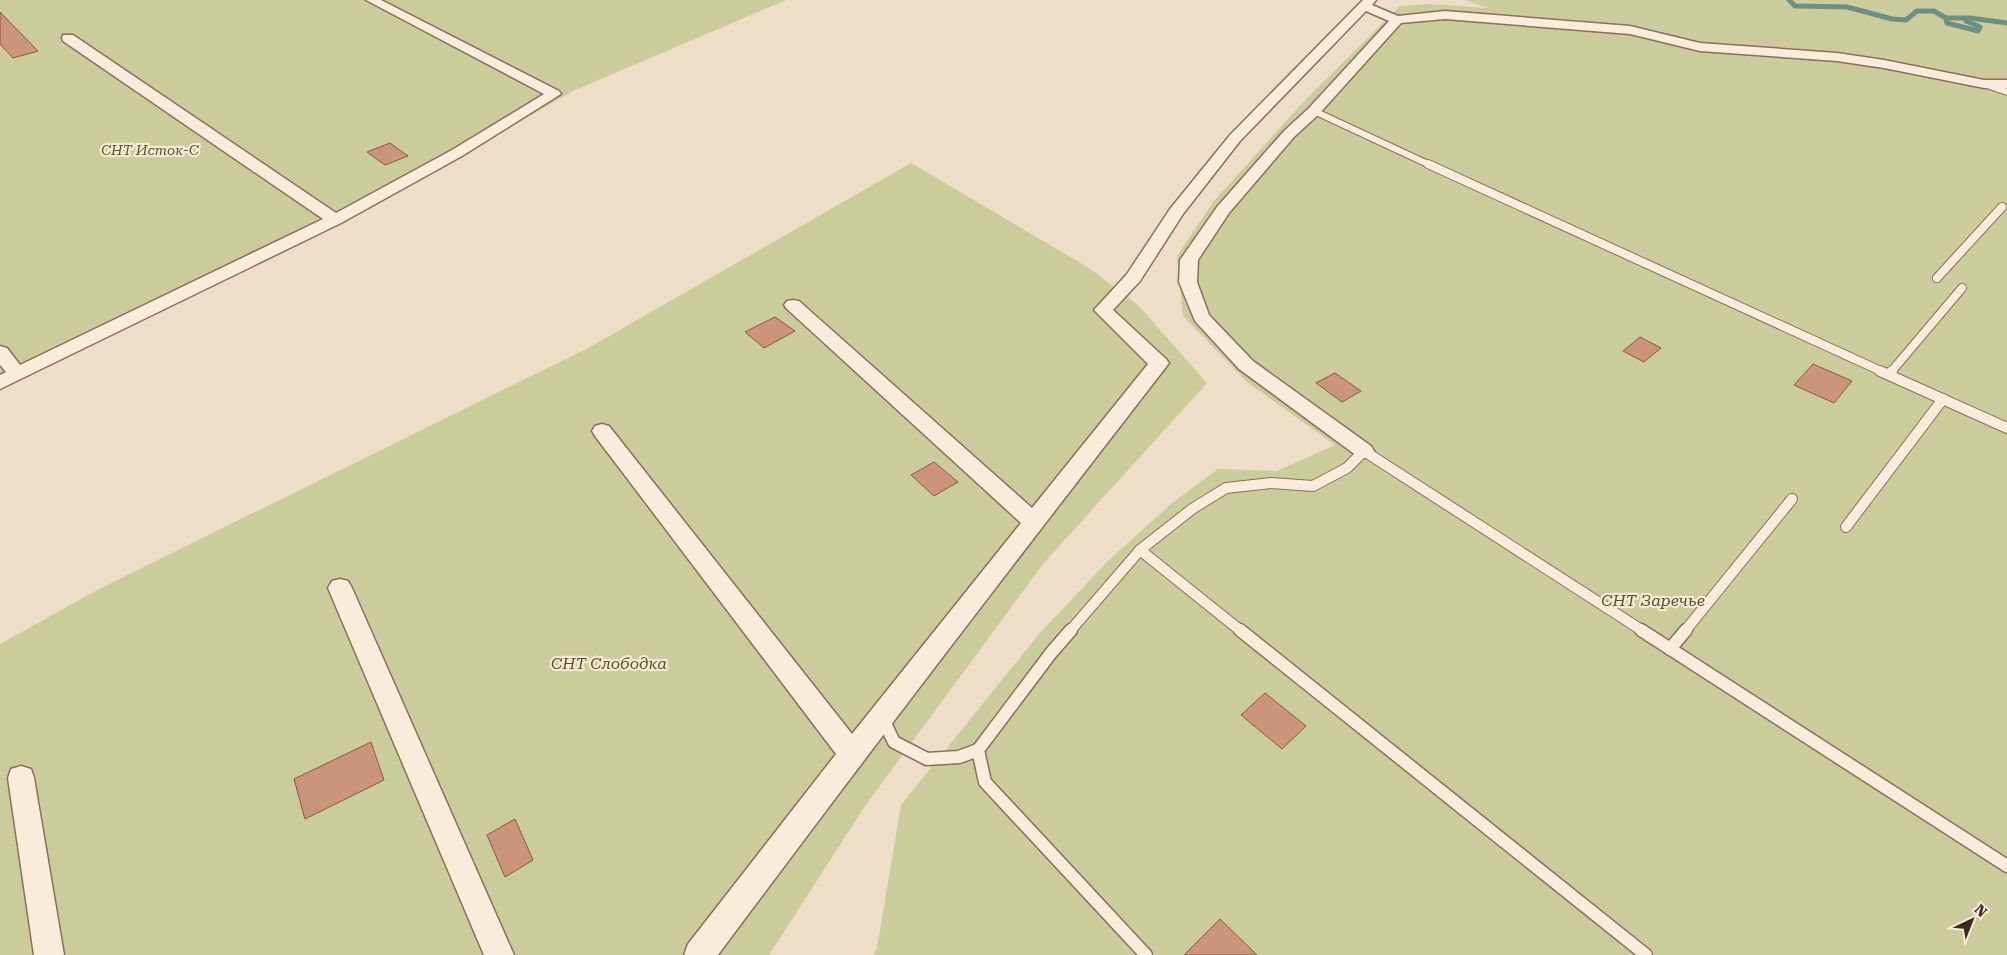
<svg xmlns="http://www.w3.org/2000/svg" width="2007" height="955" viewBox="0 0 2007 955" font-family="'Roboto Serif',serif">
<style>
.green{fill:#cbcc9b}
.lines{fill:none;stroke-linecap:round;stroke-linejoin:round}
.stream{stroke:#6e9084;stroke-width:5}
.building{fill:#cb957d;stroke:#885743}
.lane-far3-casing{stroke:#896f5c;stroke-width:8}
.lane-far2-casing{stroke:#896f5c;stroke-width:10}
.lane-far1-casing{stroke:#896f5c;stroke-width:12}
.lane-casing{stroke:#896f5c;stroke-width:15}
.street-casing{stroke:#896f5c;stroke-width:3}
.lane-far3{stroke:#f8ecda;stroke-width:6}
.lane-far2{stroke:#f8ecda;stroke-width:8}
.lane-far1{stroke:#f8ecda;stroke-width:10}
.lane{stroke:#f8ecda;stroke-width:12}
.street{fill:#f8ecda;fill-rule:evenodd}
.labels{text-anchor:middle;stroke-width:4.5;stroke-linejoin:round;paint-order:stroke}
.far-park-label{font-size:14px;font-style:italic;fill:#4f5627;stroke:#f5e9d6}
.park-label{font-size:16px;font-style:italic;fill:#4f5627;stroke:#f5e9d6}
</style>
<rect width="100%" height="100%" fill="#eedec7"/>
<g class="green">
<path d="M 0,0 L 786,0 L 573,91 L 349,219 L 0,390 Z"/>
<path d="M 1465,0 L 2007,0 L 2007,955 L 873,955 L 877,948 L 901,805 L 1039,634 L 1108,561 L 1172,503 L 1218,469 L 1277,471 L 1335,445 L 1247,382 L 1183,316 L 1177,256 L 1213,202 L 1306,99 L 1400,6 L 1429,4 L 1488,8 Z"/>
<path d="M 911,163 L 1089,268 L 1138,305 L 1207,383 L 1043,564 L 865,806 L 769,955 L 0,955 L 0,644 L 99,589 L 590,347 Z"/>
</g>
<g class="lines">
<g class="stream">
<path d="M 1789,0 L 1795,6 L 1847,7 L 1892,19 L 1906,20 L 1917,11 L 1934,11 L 1946,18 L 1970,18 L 2007,23"/>
<path d="M 1946,18 L 1947,23 L 1978,31 L 1980,27 L 1966,21"/>
</g>
</g>
<g class="building">
<path d="M 0,12 L 38,51 L 13,58 L 0,44 Z"/>
<path d="M 390,143 L 408,156 L 385,165 L 367,152 Z"/>
<path d="M 775,317 L 795,331 L 764,348 L 745,332 Z"/>
<path d="M 1640,337 L 1661,348 L 1644,362 L 1623,351 Z"/>
<path d="M 1813,364 L 1852,381 L 1834,403 L 1794,385 Z"/>
<path d="M 1335,373 L 1361,391 L 1342,402 L 1316,383 Z"/>
<path d="M 934,462 L 958,482 L 934,496 L 911,475 Z"/>
<path d="M 1265,693 L 1306,726 L 1282,749 L 1241,715 Z"/>
<path d="M 371,742 L 384,780 L 305,819 L 294,779 Z"/>
<path d="M 515,819 L 533,860 L 505,877 L 487,835 Z"/>
<path d="M 1220,919 L 1257,955 L 1184,955 Z"/>
</g>
<g class="lines">
<defs>
<g id="lane-far3">
<path d="M 1984,84 L 2007,92"/>
<path d="M 1314,111 L 1430,165"/>
</g>
<g id="lane-far2">
<path d="M 1428,164 L 1883,372"/>
<path d="M 1937,278 L 2002,207"/>
<path d="M 1891,372 L 1962,288"/>
</g>
<g id="lane-far1">
<path d="M 1880,371 L 2007,428"/>
<path d="M 1889,374 L 1892,371"/>
<path d="M 1846,527 L 1943,399"/>
<path d="M 1070,631 L 1140,550"/>
<path d="M 1241,631 L 1140,550 L 1192,509 L 1226,488 L 1271,483 L 1313,486 L 1347,468 L 1364,451 L 1643,631"/>
<path d="M 1685,631 L 1792,499"/>
</g>
<g id="lane">
<path d="M 1071,630 L 1051,653 L 978,750 L 985,782 L 1146,955"/>
<path d="M 1240,630 L 1646,955"/>
<path d="M 1641,630 L 2007,866"/>
<path d="M 1670,649 L 1686,630"/>
<path d="M 882,717 L 894,742 L 927,759 L 959,757 L 978,750"/>
</g>
<g id="street">
<path d="M 366,0 L 381,0 L 559,91 L 561,94 L 462,156 L 341,223 L 0,389 L 0,375 L 6,372 L 0,365 L 0,346 L 7,348 L 20,365 L 323,219 L 63,41 L 62,38 L 63,35 L 73,35 L 336,213 L 452,150 L 544,94 Z"/>
<path d="M 1363,0 L 1376,0 L 1372,5 L 1398,16 L 1445,11 L 1630,26 L 1700,43 L 1837,53 L 1884,60 L 1984,80 L 2007,80 L 2007,88 L 1984,88 L 1884,68 L 1837,61 L 1700,51 L 1630,34 L 1445,19 L 1401,23 L 1319,114 L 1294,137 L 1229,213 L 1198,260 L 1197,282 L 1209,315 L 1253,361 L 1371,446 L 1374,451 L 1371,456 L 1364,458 L 1357,456 L 1239,369 L 1195,321 L 1179,282 L 1180,260 L 1217,207 L 1284,131 L 1309,108 L 1389,21 L 1366,11 L 1240,141 L 1183,214 L 1140,281 L 1113,310 L 1166,359 L 1169,363 L 1166,367 C 1015,562 865,757 718,955 L 684,955 L 688,944 L 836,754 L 595,436 L 592,431 L 595,426 L 602,424 L 609,426 L 852,734 L 1021,523 L 787,309 L 784,305 L 787,301 L 793,300 L 799,301 L 1032,508 L 1148,364 L 1094,310 L 1127,274 L 1170,209 L 1230,135 Z"/>
<path d="M 340,579 L 348,581 L 352,588 L 514,955 L 484,955 L 328,588 L 332,581 Z"/>
<path d="M 21,766 L 31,769 L 34,778 L 64,955 L 34,955 L 8,778 L 11,769 Z"/>
</g>
</defs>
<use href="#lane-far3" class="lane-far3-casing"/>
<use href="#lane-far2" class="lane-far2-casing"/>
<use href="#lane-far1" class="lane-far1-casing"/>
<use href="#lane" class="lane-casing"/>
<use href="#street" class="street-casing"/>
<use href="#lane-far3" class="lane-far3"/>
<use href="#lane-far2" class="lane-far2"/>
<use href="#lane-far1" class="lane-far1"/>
<use href="#lane" class="lane"/>
<use href="#street" class="street"/>
</g>
<g class="labels">
<g class="far-park-label">
<text x="150" y="155">СНТ Исток-С</text>
</g>
<g class="park-label">
<text x="1653" y="606">СНТ Заречье</text>
<text x="609" y="669">СНТ Слободка</text>
</g>
</g>
<g transform="translate(1972 920) rotate(43)" stroke="#f5e9d6" stroke-width="4" paint-order="stroke">
<path d="M0-4L9 19L0 12L-9 19Z" fill="#3a2a20"/>
<text y="-8" font-size="14" font-weight="bold" text-anchor="middle" fill="#3a2a20">N</text>
</g>
</svg>
